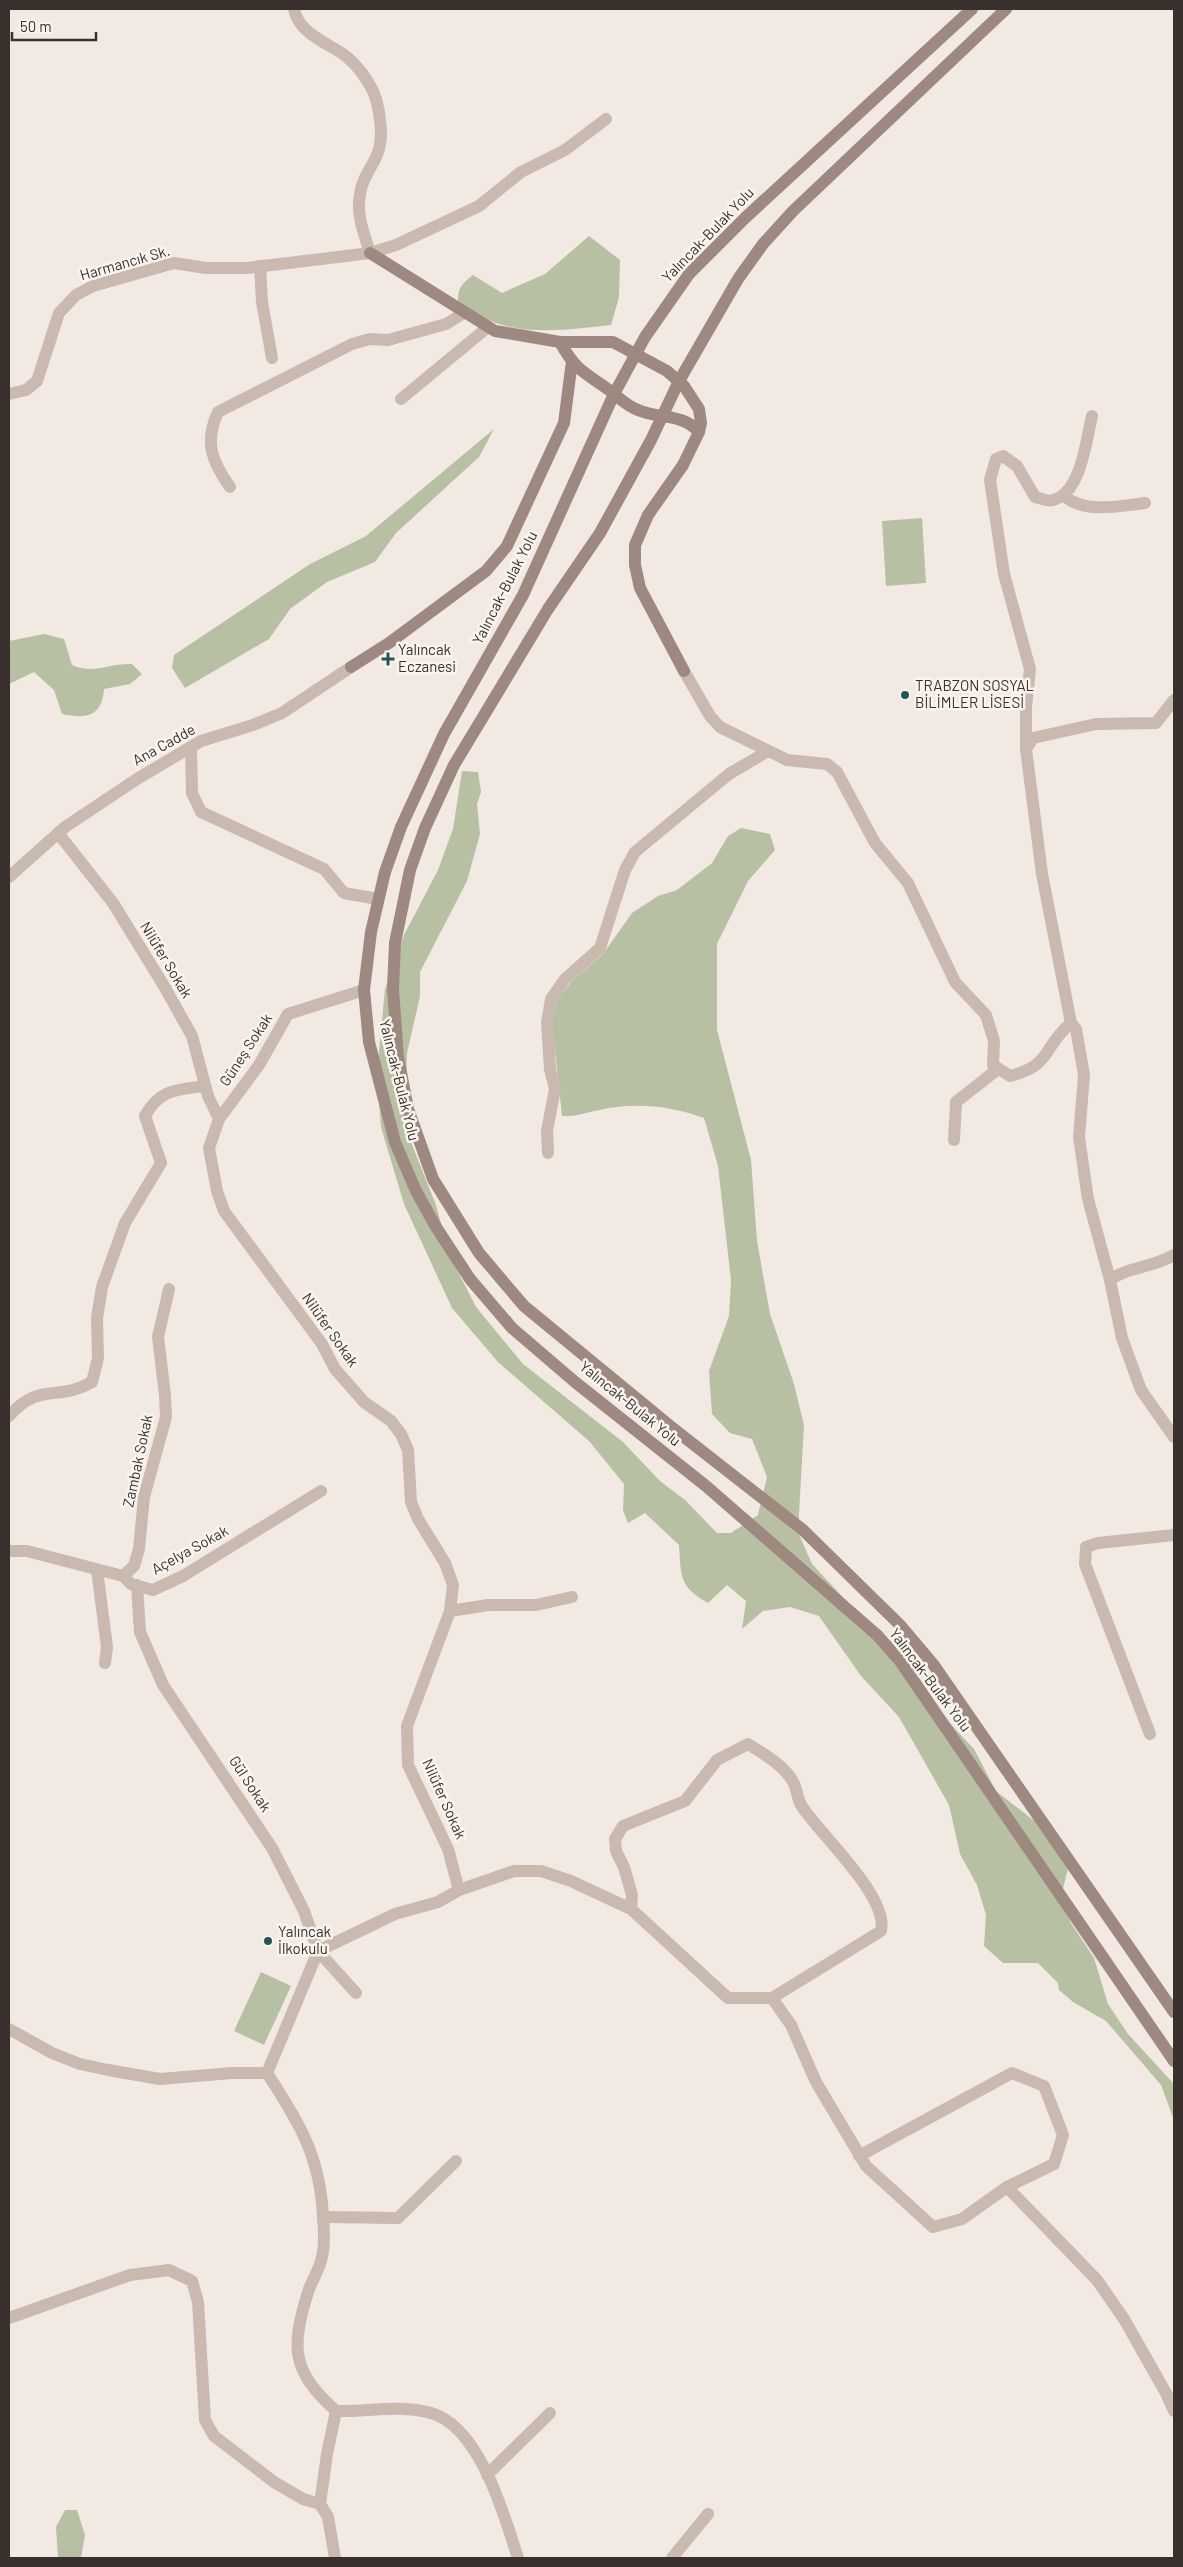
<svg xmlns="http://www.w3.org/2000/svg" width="1183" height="2567" viewBox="0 0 1183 2567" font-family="Barlow,sans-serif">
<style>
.green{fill:#b7c0a2}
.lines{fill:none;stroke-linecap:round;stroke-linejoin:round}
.street{stroke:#c9b9ae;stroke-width:12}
.secondary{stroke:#9d897f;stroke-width:12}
.poi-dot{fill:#245657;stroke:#f9f4ee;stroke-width:2}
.labels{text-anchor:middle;stroke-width:5;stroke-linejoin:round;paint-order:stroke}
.street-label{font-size:15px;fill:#392f2c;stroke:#f9f4ee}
.poi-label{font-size:15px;fill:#392f2c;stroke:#f9f4ee;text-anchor:start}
</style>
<rect width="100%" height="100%" fill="#f2eae2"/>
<g class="green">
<path d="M 589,236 L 620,260 L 619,297 L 611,325 C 576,329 540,334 506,326 C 490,322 474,313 459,307 C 456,291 460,285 473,275 L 502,293 L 545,274 Z"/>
<path d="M 494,429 L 479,457 L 396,533 L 375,562 L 327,582 L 290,609 L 269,639 L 185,688 L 172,668 L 174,655 L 310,564 L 366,536 Z"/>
<path d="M 922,518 L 926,583 L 886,586 L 882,521 Z"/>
<path d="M 44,634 L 64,639 L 72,665 C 94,675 108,663 132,664 L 142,674 L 130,684 L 104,689 C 102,717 86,719 62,714 L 54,690 L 34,672 L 9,684 L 9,641 Z"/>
<path d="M 462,771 L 478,772 L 481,792 L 477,804 L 480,834 L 467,881 L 420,972 L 420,996 L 407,1053 L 405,1127 L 436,1205 L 449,1254 L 476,1307 L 523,1364 L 623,1442 L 660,1481 L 685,1500 L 717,1533 L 731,1533 L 758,1515 L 767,1477 L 752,1439 L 730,1433 L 712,1414 L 709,1371 L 729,1316 L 731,1280 L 718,1166 L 704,1118 C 671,1106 635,1102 600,1110 C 587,1112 576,1117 562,1116 L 552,1023 L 557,1000 L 572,981 L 603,954 L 632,913 L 658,896 L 677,890 L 712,863 L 728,836 L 741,828 L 770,834 L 775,850 L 748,881 L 717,944 L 717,1030 L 751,1160 L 757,1241 L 770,1314 L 794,1384 L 804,1425 L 798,1532 L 812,1564 L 892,1650 L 916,1687 L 974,1749 L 996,1791 L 1055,1837 L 1069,1865 L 1060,1900 L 1071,1923 L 1094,1958 L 1108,2004 L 1128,2034 L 1174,2084 L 1174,2120 L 1161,2085 L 1106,2021 L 1073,2002 L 1059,1990 L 1058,1983 L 1038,1963 L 1003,1963 L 984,1946 L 986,1915 L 977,1885 L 960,1854 L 949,1805 L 899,1717 L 861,1676 L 819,1616 L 790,1607 L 763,1611 L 742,1629 L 746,1601 L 727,1585 L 708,1603 C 679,1587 681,1576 679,1545 L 645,1513 L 628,1523 L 623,1510 L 624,1484 L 589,1441 L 498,1362 L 452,1308 L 404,1204 L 381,1127 L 377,1074 L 385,989 L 404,935 L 438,870 L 453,829 Z"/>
<path d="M 261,1972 L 291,1986 L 264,2045 L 234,2031 Z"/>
<path d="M 65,2510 L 77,2510 L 85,2535 L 81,2558 L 58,2558 L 56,2527 Z"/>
</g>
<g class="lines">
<g class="street">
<path d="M 294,9 C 298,32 325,42 343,54 C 356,63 371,83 376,99 C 380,113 383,135 379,149 C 375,165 362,176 360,194 C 356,215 364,233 370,253"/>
<path d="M 260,266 L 262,302 L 272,358"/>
<path d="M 9,394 L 26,390 L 37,381 L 59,313 L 76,295 L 93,286 L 174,263 L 206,268 L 247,268 L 370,253 L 396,245 L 479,206 L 521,172 L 565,150 L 606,119"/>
<path d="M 401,399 L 488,327"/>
<path d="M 230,487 C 212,462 204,442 218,412 L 352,344 L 370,339 L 388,340 L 446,324 L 464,313"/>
<path d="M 1064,496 C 1085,514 1120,506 1145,503"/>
<path d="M 684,671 L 710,716 L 720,727 L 787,760 L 827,764 L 837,772 L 875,843 L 908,883 L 955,982 L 986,1015 L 994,1041 L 993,1065 L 1010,1076 C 1053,1065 1042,1047 1071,1023 L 1076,1029 L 1084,1075 L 1079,1137 L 1088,1199 L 1110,1280"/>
<path d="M 191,747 L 192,793 L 201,812 L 324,869 L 344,893 L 378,899"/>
<path d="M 1026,749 L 1026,707 L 1030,669 L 1004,574 L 990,480 L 996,459 L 1003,456 L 1017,466 L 1035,497 C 1040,498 1048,502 1053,500 C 1081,493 1086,441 1092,416"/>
<path d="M 58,833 L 113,903 L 164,986 L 192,1036 L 208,1096 L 219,1119 L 209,1148 L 217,1191 L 224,1211 L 322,1344 L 335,1369 L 364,1402 L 391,1421 L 401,1434 L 408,1450 L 411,1502 L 418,1519 L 445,1563 L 453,1585 L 450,1611 L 407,1726 L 408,1765 L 448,1849 L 459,1890"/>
<path d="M 9,877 L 65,827 L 137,779 L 201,741 L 253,725 L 282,713 L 351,667"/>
<path d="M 1071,1023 L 1042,874 L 1026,749 L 1033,738 L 1096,724 L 1156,723 L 1174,700"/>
<path d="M 219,1119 L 259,1065 L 288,1014 L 364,990"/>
<path d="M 954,1140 L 956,1102 L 998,1069"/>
<path d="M 548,1153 L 547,1131 L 555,1089 L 550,1069 L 547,1023 L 551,999 L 565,979 L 600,948 L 625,870 L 635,852 L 729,774 L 768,751"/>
<path d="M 1174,1255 C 1152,1268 1130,1266 1110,1280 L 1122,1338 L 1141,1390 L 1174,1437"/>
<path d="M 9,1416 C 40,1381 58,1402 92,1382 L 98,1358 L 97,1318 L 102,1287 L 125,1223 L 161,1163 L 145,1116 C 160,1089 176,1090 205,1086"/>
<path d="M 9,1551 L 27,1551 L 123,1576 L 131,1584 L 153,1590 L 183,1576 L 321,1491"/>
<path d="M 97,1570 L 107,1647 L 105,1663"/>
<path d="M 123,1576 L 134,1566 L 139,1549 L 144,1497 L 166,1417 L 165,1395 L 158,1337 L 169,1289"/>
<path d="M 137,1585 L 140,1632 L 163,1685 L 272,1848 L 304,1911 L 318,1951 L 356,1993"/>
<path d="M 450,1611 L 488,1605 L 536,1605 L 572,1597"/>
<path d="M 1150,1734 L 1085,1564 L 1086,1547 L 1098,1543 L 1174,1535"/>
<path d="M 772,1998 L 791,2025 L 816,2082 L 866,2166 L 933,2227 L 962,2219 L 1007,2187 L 1054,2164 L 1063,2135 L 1044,2086 L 1012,2073 L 859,2156"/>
<path d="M 9,2029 L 52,2053 L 80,2064 L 108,2070 L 160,2079 L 232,2073 L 267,2073 C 299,2122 320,2156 323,2216 C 324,2228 325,2245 322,2257 C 320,2268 313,2279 309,2289 C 291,2346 290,2370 336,2411 C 366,2412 401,2404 431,2413 C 480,2427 504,2515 518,2558"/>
<path d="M 267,2073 L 318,1951 L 395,1914 L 438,1902 L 459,1890 L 514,1871 L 541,1871 L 571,1881 L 631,1909 L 728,1998 L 772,1998 L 881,1931 C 889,1896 820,1835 801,1805 C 797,1798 797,1787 792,1780 C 782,1764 764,1754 748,1744 L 717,1760 L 685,1801 L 623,1826 L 615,1839 L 616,1851 L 624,1867 L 632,1895 L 631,1909"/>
<path d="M 1007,2187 L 1097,2280 L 1124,2319 L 1166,2393 L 1174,2411"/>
<path d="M 323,2217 L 398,2218 L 456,2161"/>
<path d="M 9,2318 L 130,2275 L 169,2270 L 192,2281 L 198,2302 L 205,2420 L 214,2436 L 274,2482 L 303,2499 L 320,2504"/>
<path d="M 487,2475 L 550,2413"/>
<path d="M 335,2558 L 328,2517 L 320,2504 L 327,2454 L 336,2411"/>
<path d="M 672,2558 L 708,2514"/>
</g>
<g class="secondary">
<path d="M 972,9 L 745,218 L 689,274 L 645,337 L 614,394 L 523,595 L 444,734 L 401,827 L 385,872 L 371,932 L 364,990 L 369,1042 L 395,1142 L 416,1191 L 436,1227 L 470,1279 L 512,1328 L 575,1382 L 706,1486 L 877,1635 L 900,1661 L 1174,2061"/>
<path d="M 1006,9 L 793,211 L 763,244 L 738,279 L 679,381 L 651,440 L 600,533 L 548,609 L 454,765 L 425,828 L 410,870 L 395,943 L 393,989 L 398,1057 L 408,1109 L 433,1179 L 479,1253 L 524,1306 L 670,1426 L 803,1530 L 901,1626 L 933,1664 L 1174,2012"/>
<path d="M 370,253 L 495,331 L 560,342 L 613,342 L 667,371 L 684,386 L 699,409 L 701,423 L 699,432 L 683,465 L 648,515 L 635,545 L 635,565 L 640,588 L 684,671"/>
<path d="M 560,342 C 576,371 584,372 609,390 C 618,397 627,406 638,410 C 659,419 682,413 699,432"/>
<path d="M 351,667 L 389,643 L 486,571 L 507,546 L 564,423 L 572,361"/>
</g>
</g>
<g class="poi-dot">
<path d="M385.5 651.5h5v5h5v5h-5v5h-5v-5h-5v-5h5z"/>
<circle cx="905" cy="695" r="5"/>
<circle cx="268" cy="1941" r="5"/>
</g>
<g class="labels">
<g class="street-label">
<text transform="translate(708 235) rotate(-46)" y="5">Yalıncak-Bulak Yolu</text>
<text transform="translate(125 263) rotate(-16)" y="5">Harmancık Sk.</text>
<text transform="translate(505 588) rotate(-63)" y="5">Yalıncak-Bulak Yolu</text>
<text transform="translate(164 745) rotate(-29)" y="5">Ana Cadde</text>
<text transform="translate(166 960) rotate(59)" y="5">Nilüfer Sokak</text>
<text transform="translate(246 1050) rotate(-57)" y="5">Güneş Sokak</text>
<text transform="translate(399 1080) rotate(76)" y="5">Yalıncak-Bulak Yolu</text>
<text transform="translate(330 1330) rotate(55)" y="5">Nilüfer Sokak</text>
<text transform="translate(630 1404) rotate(39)" y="5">Yalıncak-Bulak Yolu</text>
<text transform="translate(138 1461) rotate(-78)" y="5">Zambak Sokak</text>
<text transform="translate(190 1550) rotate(-29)" y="5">Açelya Sokak</text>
<text transform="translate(930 1680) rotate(53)" y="5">Yalıncak-Bulak Yolu</text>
<text transform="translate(250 1784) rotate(57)" y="5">Gül Sokak</text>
<text transform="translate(444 1799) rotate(66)" y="5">Nilüfer Sokak</text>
</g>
<g class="poi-label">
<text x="398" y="655">Yalıncak<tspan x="398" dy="17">Eczanesi</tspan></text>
<text x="915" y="691">TRABZON SOSYAL<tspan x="915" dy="17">BİLİMLER LİSESİ</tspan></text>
<text x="278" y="1937">Yalıncak<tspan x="278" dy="17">İlkokulu</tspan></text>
</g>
</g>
<rect width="1183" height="2567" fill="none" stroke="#392f2c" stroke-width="20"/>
<path d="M12 32v8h84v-8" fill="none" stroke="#392f2c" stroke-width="2.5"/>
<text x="20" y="32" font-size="15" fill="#392f2c" stroke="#f9f4ee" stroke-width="4" paint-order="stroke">50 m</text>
</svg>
